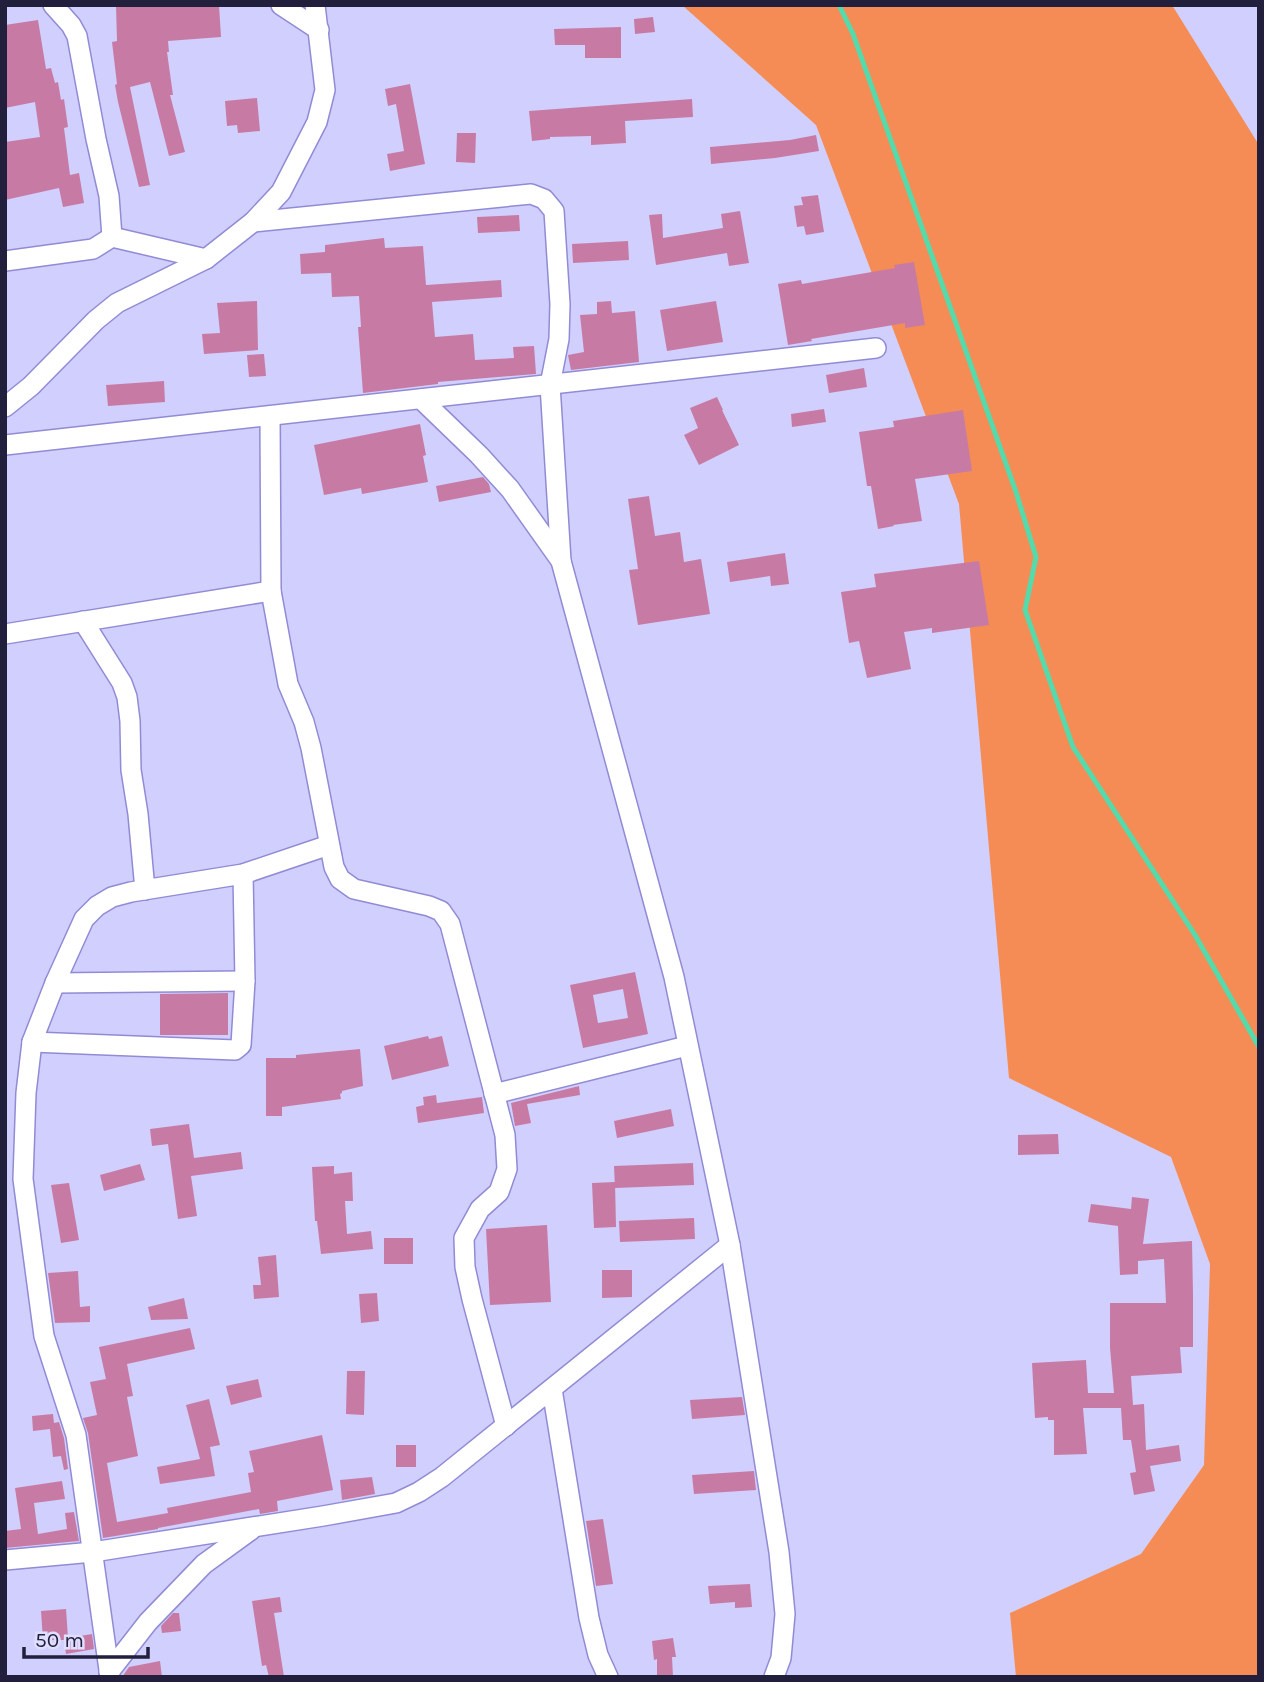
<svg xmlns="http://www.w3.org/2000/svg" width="1264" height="1682" viewBox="0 0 1264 1682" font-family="Karla,sans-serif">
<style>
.green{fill:#f68c55}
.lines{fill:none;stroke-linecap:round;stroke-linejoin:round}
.stream{stroke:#54daab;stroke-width:5}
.building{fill:#c77ba4;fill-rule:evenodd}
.minor-casing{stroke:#918bd5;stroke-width:22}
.minor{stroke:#fff;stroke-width:19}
</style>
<rect width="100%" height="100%" fill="#d1cffe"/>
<path class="green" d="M 682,5 L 1172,5 L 1259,145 L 1259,1677 L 1016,1677 L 1010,1613 L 1141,1554 L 1204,1465 L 1210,1264 L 1171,1157 L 1009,1078 L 959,504 L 816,125 Z"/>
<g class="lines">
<path class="stream" d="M 839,5 L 853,34 L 1016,492 L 1036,557 L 1025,610 L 1073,747 L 1195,935 L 1259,1047"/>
</g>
<g class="building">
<path d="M 116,5 L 219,5 L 221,37 L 168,41 L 169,52 L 167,52 L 173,95 L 170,95 L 185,152 L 169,156 L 150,82 L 130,87 L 150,185 L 139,187 L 118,102 L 115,85 L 117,84 L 112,42 L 117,41 Z"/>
<path d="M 653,17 L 655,32 L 635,34 L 634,19 Z"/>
<path d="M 38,20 L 46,69 L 51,68 L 55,83 L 58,82 L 61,100 L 64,99 L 68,127 L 64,128 L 70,175 L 79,173 L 84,203 L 63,207 L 59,188 L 5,200 L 5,142 L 40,137 L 35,102 L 5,108 L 5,25 Z"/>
<path d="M 621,27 L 621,58 L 585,58 L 585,45 L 555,45 L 554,29 Z"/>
<path d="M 410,84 L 425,164 L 390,171 L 387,154 L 404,151 L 396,104 L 388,106 L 385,89 Z"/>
<path d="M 257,98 L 260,131 L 238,133 L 237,125 L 227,126 L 225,101 Z"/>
<path d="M 692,99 L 693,117 L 625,121 L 626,143 L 591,145 L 591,136 L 550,137 L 550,139 L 532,141 L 529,111 Z"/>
<path d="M 457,133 L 476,133 L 475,163 L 456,162 Z"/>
<path d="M 816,135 L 819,151 L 775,158 L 711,164 L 710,147 L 790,140 Z"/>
<path d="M 818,195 L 824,232 L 806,235 L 804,226 L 797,227 L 794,206 L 803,205 L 801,197 Z"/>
<path d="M 740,211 L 749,263 L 729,266 L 727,253 L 656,265 L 649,215 L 662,214 L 663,238 L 723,228 L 721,214 Z"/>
<path d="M 519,215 L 520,231 L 478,233 L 477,217 Z"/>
<path d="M 384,238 L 385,248 L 423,246 L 426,285 L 501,280 L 502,297 L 432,302 L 435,337 L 473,334 L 475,360 L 514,358 L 513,347 L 534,346 L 536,374 L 438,382 L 438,384 L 363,393 L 358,327 L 361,327 L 359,296 L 332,297 L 331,273 L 301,274 L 300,254 L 325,252 L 325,245 Z"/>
<path d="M 628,241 L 629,260 L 573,263 L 572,244 Z"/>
<path d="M 914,262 L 925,325 L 905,328 L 905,323 L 811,339 L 812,341 L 788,345 L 778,284 L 801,280 L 802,284 L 895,268 L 894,265 Z"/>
<path d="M 257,301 L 258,350 L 204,354 L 202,334 L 220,333 L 217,303 Z"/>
<path d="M 611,301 L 612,313 L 635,311 L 639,362 L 571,370 L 568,355 L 584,352 L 580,315 L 597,314 L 597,302 Z"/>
<path d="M 716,301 L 723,342 L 667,351 L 660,310 Z"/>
<path d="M 264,354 L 266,376 L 249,377 L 247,355 Z"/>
<path d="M 864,368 L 867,387 L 829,393 L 826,375 Z"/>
<path d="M 164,381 L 165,402 L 108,406 L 106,385 Z"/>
<path d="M 717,397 L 723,410 L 722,410 L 739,445 L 699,465 L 684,435 L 698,428 L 690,408 Z"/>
<path d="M 824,409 L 826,422 L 792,427 L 791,414 Z"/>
<path d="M 963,410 L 972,471 L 915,479 L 922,521 L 893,525 L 894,526 L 878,529 L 871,486 L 867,486 L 859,432 L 894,427 L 893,421 Z"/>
<path d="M 420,424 L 426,455 L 423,456 L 428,482 L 362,494 L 361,488 L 324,495 L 314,445 Z"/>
<path d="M 483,477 L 489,484 L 491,492 L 439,502 L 436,486 Z"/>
<path d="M 649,496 L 655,536 L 680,532 L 684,562 L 701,559 L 710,614 L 638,625 L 629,570 L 638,569 L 628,499 Z"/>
<path d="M 785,553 L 789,584 L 771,586 L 770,576 L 730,582 L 727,562 Z"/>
<path d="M 979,561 L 989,625 L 932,633 L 932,628 L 904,632 L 911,669 L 867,678 L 859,641 L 849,643 L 841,592 L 876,587 L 874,574 Z"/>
<path d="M 635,972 L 648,1034 L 583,1048 L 570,985 ZM 623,989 L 628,1018 L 598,1023 L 593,995 Z"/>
<path d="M 228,993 L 228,1035 L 160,1035 L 160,994 Z"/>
<path d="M 428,1036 L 429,1039 L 442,1036 L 449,1066 L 392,1080 L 384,1046 Z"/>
<path d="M 360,1049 L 363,1086 L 342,1091 L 342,1093 L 340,1094 L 341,1099 L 282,1107 L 282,1116 L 266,1116 L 266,1058 L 296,1058 L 296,1055 Z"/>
<path d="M 579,1086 L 580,1095 L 527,1104 L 531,1123 L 515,1126 L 511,1103 Z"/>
<path d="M 436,1095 L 437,1103 L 482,1097 L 484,1113 L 418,1123 L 416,1107 L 424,1105 L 423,1097 Z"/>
<path d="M 671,1109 L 674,1126 L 617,1138 L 614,1121 Z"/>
<path d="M 189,1124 L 194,1158 L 241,1152 L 243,1169 L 191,1176 L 197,1216 L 178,1219 L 168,1144 L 152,1146 L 150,1129 Z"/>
<path d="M 1058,1134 L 1059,1154 L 1018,1155 L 1018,1135 Z"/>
<path d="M 693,1163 L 694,1185 L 615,1188 L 614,1166 Z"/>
<path d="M 140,1164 L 145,1180 L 104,1191 L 100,1175 Z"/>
<path d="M 334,1166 L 334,1174 L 352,1172 L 353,1201 L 345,1201 L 347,1234 L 371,1231 L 373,1249 L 321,1254 L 317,1221 L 315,1221 L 312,1167 Z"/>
<path d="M 615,1182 L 616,1227 L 594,1228 L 592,1183 Z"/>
<path d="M 69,1183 L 79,1240 L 61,1243 L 51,1185 Z"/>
<path d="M 1132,1197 L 1149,1199 L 1143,1244 L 1192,1241 L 1193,1293 L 1193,1347 L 1180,1347 L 1182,1373 L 1131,1376 L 1133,1405 L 1144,1404 L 1146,1450 L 1179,1445 L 1181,1461 L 1150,1466 L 1155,1491 L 1134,1495 L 1130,1473 L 1136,1472 L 1131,1440 L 1123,1440 L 1121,1408 L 1083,1408 L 1087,1454 L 1054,1455 L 1054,1420 L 1048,1420 L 1048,1417 L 1035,1418 L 1032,1363 L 1086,1360 L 1088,1393 L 1114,1393 L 1110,1348 L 1110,1303 L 1166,1303 L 1164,1259 L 1138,1261 L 1138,1274 L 1120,1275 L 1118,1226 L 1088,1222 L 1091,1204 L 1131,1209 Z"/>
<path d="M 694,1218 L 695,1239 L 620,1242 L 619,1221 Z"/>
<path d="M 547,1225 L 551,1302 L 490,1305 L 486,1229 Z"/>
<rect x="384" y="1238" width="29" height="26"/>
<path d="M 276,1255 L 279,1297 L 254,1299 L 253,1285 L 261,1285 L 258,1257 Z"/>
<path d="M 602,1270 L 632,1270 L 632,1297 L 602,1298 Z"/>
<path d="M 78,1271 L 80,1307 L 90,1306 L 90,1322 L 55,1323 L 48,1273 Z"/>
<path d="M 377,1293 L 379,1321 L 361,1323 L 359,1294 Z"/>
<path d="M 184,1298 L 188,1319 L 151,1320 L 148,1307 Z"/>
<path d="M 190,1328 L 195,1349 L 127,1364 L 133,1396 L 127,1397 L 138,1456 L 107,1463 L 117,1522 L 168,1513 L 167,1508 L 251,1492 L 248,1473 L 254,1472 L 249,1451 L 322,1435 L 333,1490 L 277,1501 L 278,1511 L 260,1514 L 259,1509 L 158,1528 L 158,1529 L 103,1538 L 88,1433 L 83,1418 L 97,1415 L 90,1382 L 106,1379 L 99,1347 Z"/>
<path d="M 347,1371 L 365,1371 L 364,1415 L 346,1414 Z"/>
<path d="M 258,1379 L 262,1397 L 231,1405 L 226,1386 Z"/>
<path d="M 742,1397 L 745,1415 L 692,1419 L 690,1400 Z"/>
<path d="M 209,1399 L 220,1445 L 210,1447 L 215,1476 L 160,1484 L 157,1467 L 200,1459 L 186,1405 Z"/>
<path d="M 53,1414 L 54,1423 L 59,1422 L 64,1438 L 68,1469 L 64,1470 L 61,1456 L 53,1457 L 50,1429 L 33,1431 L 32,1416 Z"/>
<rect x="396" y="1445" width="20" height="22"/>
<path d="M 754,1471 L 756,1490 L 694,1494 L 692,1475 Z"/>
<path d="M 372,1477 L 375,1494 L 342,1500 L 340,1480 Z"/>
<path d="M 62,1481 L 65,1499 L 34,1503 L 38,1534 L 67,1529 L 65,1513 L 74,1512 L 79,1541 L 5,1548 L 5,1531 L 21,1529 L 15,1488 Z"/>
<path d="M 603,1519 L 613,1584 L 596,1586 L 586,1521 Z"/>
<path d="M 750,1584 L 752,1607 L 735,1608 L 735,1602 L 710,1604 L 708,1586 Z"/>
<path d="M 280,1597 L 282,1612 L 274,1613 L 284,1677 L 269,1677 L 266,1665 L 262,1666 L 252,1601 Z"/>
<path d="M 66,1609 L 68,1638 L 92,1634 L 94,1649 L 66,1654 L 64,1640 L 43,1640 L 41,1611 Z"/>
<path d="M 173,1613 L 179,1613 L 181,1631 L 162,1633 L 161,1626 Z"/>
<path d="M 673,1638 L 676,1657 L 672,1657 L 673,1677 L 657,1677 L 657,1659 L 654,1660 L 652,1641 Z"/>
<path d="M 160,1661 L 162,1677 L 122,1677 L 129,1667 Z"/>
</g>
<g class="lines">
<defs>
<g id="minor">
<path d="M 53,5 L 71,25 L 77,36 L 96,139 L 109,196 L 112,237"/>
<path d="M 281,5 L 319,30"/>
<path d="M 253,222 L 531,194 L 544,199 L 554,211 L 560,304 L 559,339 L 550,385 L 561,561"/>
<path d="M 5,261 L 93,249 L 112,237 L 206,259"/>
<path d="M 421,399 L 479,455 L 510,489 L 561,561 L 674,977 L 730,1245 L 779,1552 L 785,1614 L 781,1658 L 774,1677"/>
<path d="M 5,407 L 31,386 L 96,320 L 117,303 L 206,259 L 253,222 L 281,192 L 317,122 L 325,90 L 315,5"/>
<path d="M 270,416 L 271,591 L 288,684 L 304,722 L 311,748 L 334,867 L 340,879 L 354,889 L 429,906 L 441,911 L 450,924 L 505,1135 L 507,1169 L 499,1192 L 480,1209 L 464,1238 L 465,1267 L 472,1299 L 506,1426"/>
<path d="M 5,445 L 876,348"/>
<path d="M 83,621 L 122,683 L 127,697 L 130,721 L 131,770 L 138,814 L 145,890"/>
<path d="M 5,634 L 271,591"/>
<path d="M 55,983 L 245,981"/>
<path d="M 32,1042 L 235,1050 L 241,1045 L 245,981 L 243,874"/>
<path d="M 494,1094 L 687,1046"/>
<path d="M 552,1389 L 589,1618 L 598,1655 L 608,1677"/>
<path d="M 5,1560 L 93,1552 L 323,1516 L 396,1503 L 419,1492 L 442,1477 L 730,1245"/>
<path d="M 109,1672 L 148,1622 L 204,1564 L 251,1530"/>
<path d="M 110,1677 L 76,1435 L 44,1336 L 23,1179 L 26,1093 L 32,1042 L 55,983 L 84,919 L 97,906 L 112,897 L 131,892 L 243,874 L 329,845"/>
</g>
</defs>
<use href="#minor" class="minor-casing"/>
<use href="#minor" class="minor"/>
</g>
<rect width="1264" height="1682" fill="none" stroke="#221f3c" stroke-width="14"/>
<path d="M24 1647v10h124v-10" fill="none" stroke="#221f3c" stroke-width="3.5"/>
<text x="35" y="1647" font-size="21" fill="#221f3c" stroke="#dfdefe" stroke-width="5" paint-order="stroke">50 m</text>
</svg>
